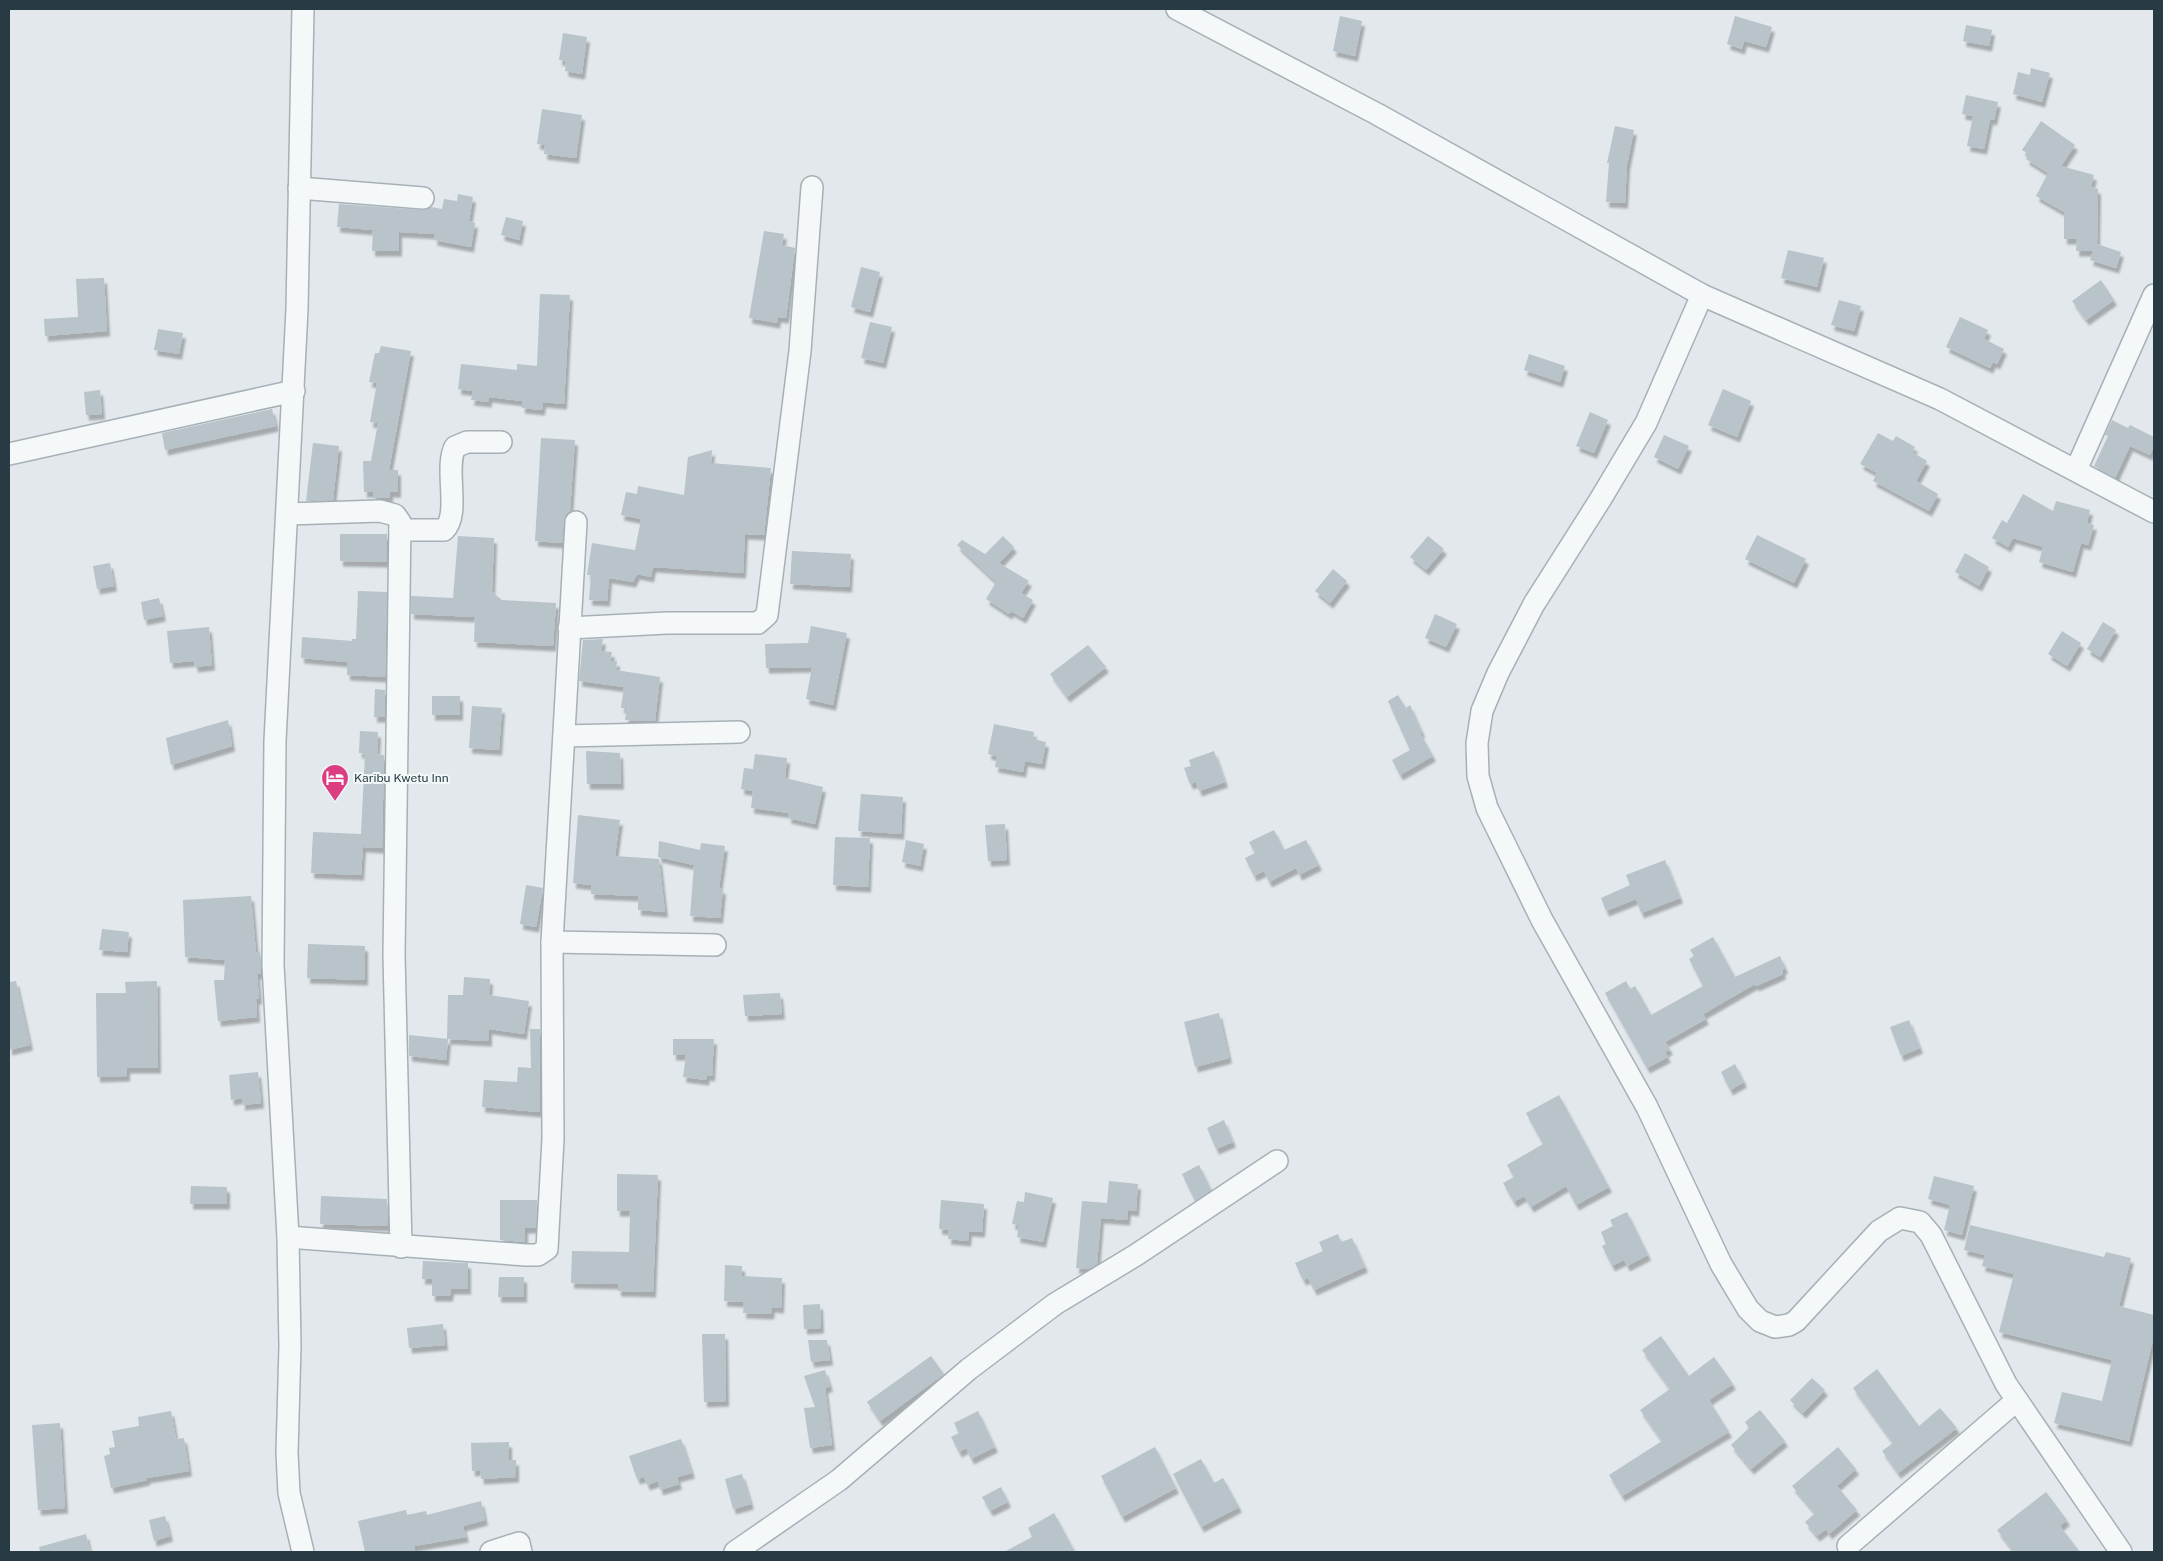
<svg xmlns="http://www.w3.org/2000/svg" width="2163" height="1561" viewBox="0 0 2163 1561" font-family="'Public Sans',sans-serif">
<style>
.building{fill:#b8c3ca;filter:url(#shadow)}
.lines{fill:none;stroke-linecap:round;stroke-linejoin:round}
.minor-casing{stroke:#a6b1b7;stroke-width:24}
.minor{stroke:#f5f8f9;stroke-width:21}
.labels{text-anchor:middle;stroke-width:4;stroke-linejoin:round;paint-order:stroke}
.poi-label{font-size:12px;fill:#283b45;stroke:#f2f7f8;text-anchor:start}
</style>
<defs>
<filter id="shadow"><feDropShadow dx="3" dy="5.5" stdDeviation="1" flood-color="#0004"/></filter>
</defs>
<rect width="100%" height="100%" fill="#e2e8ec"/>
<g class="building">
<path d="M 1340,16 L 1362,21 L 1355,56 L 1333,51 Z"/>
<path d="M 1735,16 L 1772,27 L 1766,47 L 1744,41 L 1742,49 L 1727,44 Z"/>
<path d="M 1966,25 L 1992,30 L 1989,46 L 1963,41 Z"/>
<path d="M 563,33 L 587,37 L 582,74 L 565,71 L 566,61 L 559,60 Z"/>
<path d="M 2031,68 L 2050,73 L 2042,102 L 2013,94 L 2018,72 L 2030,75 Z"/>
<path d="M 1966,95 L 1998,102 L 1994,120 L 1990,119 L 1984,149 L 1967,146 L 1973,116 L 1962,114 Z"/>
<path d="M 542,109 L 582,115 L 576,158 L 544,154 L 545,145 L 537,144 Z"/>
<path d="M 2041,121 L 2075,145 L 2061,166 L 2094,175 L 2091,187 L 2098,189 L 2097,244 L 2121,252 L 2116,268 L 2090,260 L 2093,251 L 2076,251 L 2077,239 L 2064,239 L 2064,212 L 2036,196 L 2048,173 L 2026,159 L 2029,154 L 2022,150 Z"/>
<path d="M 1615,126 L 1634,130 L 1627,165 L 1625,203 L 1606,202 L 1609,163 L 1607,163 Z"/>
<path d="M 458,194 L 473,197 L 469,221 L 475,223 L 471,247 L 434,240 L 435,234 L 399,232 L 399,251 L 372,251 L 373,230 L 337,227 L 339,204 L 422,210 L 431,207 L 442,209 L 444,199 L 457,201 Z"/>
<path d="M 506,217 L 523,221 L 519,240 L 501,235 Z"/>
<path d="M 764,231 L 784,234 L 782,245 L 795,248 L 786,318 L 778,317 L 777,323 L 749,318 Z"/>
<path d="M 1788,250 L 1824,258 L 1817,287 L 1781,278 Z"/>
<path d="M 861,267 L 880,272 L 870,312 L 851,307 Z"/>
<path d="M 104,278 L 107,331 L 45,336 L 44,319 L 78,317 L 76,279 Z"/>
<path d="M 2101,280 L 2114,300 L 2086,320 L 2072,301 Z"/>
<path d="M 540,294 L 570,295 L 564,404 L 543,402 L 542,410 L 522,408 L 522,401 L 489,397 L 489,402 L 471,400 L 473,391 L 458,389 L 461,364 L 517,370 L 517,364 L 537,366 Z"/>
<path d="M 1839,300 L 1861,306 L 1854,331 L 1831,325 Z"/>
<path d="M 1960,317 L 1988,330 L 1984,339 L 2004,349 L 1997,364 L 1993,362 L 1990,368 L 1946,347 Z"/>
<path d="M 870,322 L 892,327 L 883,363 L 861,358 Z"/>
<path d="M 158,329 L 183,333 L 179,354 L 154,350 Z"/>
<path d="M 381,346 L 411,351 L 389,470 L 398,470 L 398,492 L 390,492 L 390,498 L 373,498 L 373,492 L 364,492 L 363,461 L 371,461 L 378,423 L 370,422 L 377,383 L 369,382 L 375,353 L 379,353 Z"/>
<path d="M 1529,354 L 1565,366 L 1560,382 L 1524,370 Z"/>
<path d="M 1723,389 L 1751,401 L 1737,437 L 1708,425 Z"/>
<path d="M 100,390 L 102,414 L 86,415 L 84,392 Z"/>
<path d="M 272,409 L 276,426 L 165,450 L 162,433 Z"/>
<path d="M 1590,412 L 1608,420 L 1594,453 L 1576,446 Z"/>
<path d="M 2112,420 L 2128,428 L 2130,425 L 2154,437 L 2154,446 L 2150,455 L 2130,446 L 2115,478 L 2094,466 L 2108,436 L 2105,435 Z"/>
<path d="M 1878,433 L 1893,441 L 1896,436 L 1915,447 L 1912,452 L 1927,461 L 1916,481 L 1938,494 L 1929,511 L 1873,481 L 1877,473 L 1860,464 Z"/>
<path d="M 1664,435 L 1689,446 L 1678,469 L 1654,457 Z"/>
<path d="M 541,438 L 575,440 L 570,511 L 564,521 L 562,543 L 535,541 Z"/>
<path d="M 313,443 L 339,446 L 333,500 L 306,501 Z"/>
<path d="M 712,450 L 711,463 L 771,468 L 764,535 L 745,534 L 743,573 L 653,567 L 651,577 L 637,574 L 633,582 L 609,578 L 607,601 L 589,600 L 591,575 L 587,575 L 592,543 L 635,550 L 641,519 L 621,515 L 626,492 L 637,494 L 638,486 L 684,495 L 688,457 Z"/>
<path d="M 2023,494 L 2053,511 L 2056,501 L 2090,510 L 2087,523 L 2094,525 L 2088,545 L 2081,543 L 2073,572 L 2039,562 L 2043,547 L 2013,538 L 2008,547 L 1992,538 L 2002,520 L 2007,523 Z"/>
<path d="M 340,534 L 387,534 L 387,562 L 340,561 Z"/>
<path d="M 1757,535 L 1806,559 L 1794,583 L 1745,559 Z"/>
<path d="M 458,536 L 494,538 L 492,592 L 502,600 L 556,603 L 553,646 L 474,642 L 475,617 L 411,614 L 411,596 L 453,598 Z"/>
<path d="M 1003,536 L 1014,547 L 999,563 L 1029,581 L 1021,593 L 1033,600 L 1023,618 L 1011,611 L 1009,614 L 986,599 L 996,582 L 957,545 L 962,540 L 985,554 Z"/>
<path d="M 1428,536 L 1444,549 L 1426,570 L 1410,557 Z"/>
<path d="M 792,551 L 851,554 L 849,587 L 790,584 Z"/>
<path d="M 1965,553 L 1989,567 L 1979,586 L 1955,572 Z"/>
<path d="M 110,563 L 114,586 L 97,589 L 93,566 Z"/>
<path d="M 1333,569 L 1347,581 L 1330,603 L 1315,591 Z"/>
<path d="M 358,591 L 387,592 L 385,677 L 347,675 L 347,662 L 301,658 L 302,637 L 352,641 L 352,639 L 356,639 Z"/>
<path d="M 159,598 L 163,616 L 144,620 L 141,602 Z"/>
<path d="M 1435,614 L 1457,624 L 1446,647 L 1425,638 Z"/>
<path d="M 2103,622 L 2116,630 L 2100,657 L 2087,649 Z"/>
<path d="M 811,626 L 847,633 L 833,705 L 806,699 L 812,667 L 766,668 L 765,644 L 808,643 Z"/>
<path d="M 209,627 L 212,665 L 195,667 L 194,661 L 170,663 L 167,631 Z"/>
<path d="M 2062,631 L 2081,643 L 2067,666 L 2048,654 Z"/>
<path d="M 603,639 L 601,651 L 612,652 L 610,661 L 617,661 L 616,670 L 660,677 L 655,721 L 625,720 L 627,708 L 621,708 L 624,687 L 579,681 L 583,640 Z"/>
<path d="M 1088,645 L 1106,667 L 1067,697 L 1050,674 Z"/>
<path d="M 375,689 L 385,690 L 385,717 L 374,717 Z"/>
<path d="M 1398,695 L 1406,708 L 1410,705 L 1422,732 L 1420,733 L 1433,756 L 1400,775 L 1392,760 L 1410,750 L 1388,701 Z"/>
<rect x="432" y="696" width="28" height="19"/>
<path d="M 472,706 L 502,708 L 499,750 L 469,748 Z"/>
<path d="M 228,720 L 232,746 L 171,765 L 166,738 Z"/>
<path d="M 994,724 L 1034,732 L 1033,739 L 1046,742 L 1042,764 L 1025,761 L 1023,772 L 995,767 L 997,756 L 988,754 Z"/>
<path d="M 360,731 L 378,732 L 377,754 L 359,753 Z"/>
<path d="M 586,751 L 620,753 L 621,784 L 587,784 Z"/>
<path d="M 1214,751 L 1225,782 L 1199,791 L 1196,782 L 1190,784 L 1184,768 L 1191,766 L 1189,760 Z"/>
<path d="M 365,754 L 384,755 L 382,848 L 363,847 L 361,875 L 311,873 L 313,832 L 361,834 Z"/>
<path d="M 755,754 L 787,758 L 785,778 L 823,787 L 815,824 L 788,818 L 789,813 L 751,808 L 753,791 L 741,789 L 744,768 L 753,769 Z"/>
<path d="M 861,794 L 903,797 L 901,834 L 858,831 Z"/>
<path d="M 578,815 L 620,820 L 615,856 L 659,859 L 665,912 L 638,910 L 638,896 L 591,894 L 591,885 L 573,883 Z"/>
<path d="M 1005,824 L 1007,860 L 988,861 L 985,825 Z"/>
<path d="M 1274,830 L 1284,850 L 1306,840 L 1319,865 L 1299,875 L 1296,868 L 1269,882 L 1264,871 L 1254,876 L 1245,858 L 1255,853 L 1249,842 Z"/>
<path d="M 835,837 L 870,838 L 868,887 L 833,885 Z"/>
<path d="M 906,840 L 924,844 L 920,866 L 902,862 Z"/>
<path d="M 659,841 L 700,850 L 701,843 L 725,846 L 719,888 L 723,889 L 720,918 L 690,916 L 694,865 L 658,857 Z"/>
<path d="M 1665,860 L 1680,898 L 1641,913 L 1636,899 L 1606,911 L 1601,898 L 1630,885 L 1626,875 Z"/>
<path d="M 526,885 L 543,888 L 536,927 L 520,924 Z"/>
<path d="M 251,896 L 256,952 L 260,952 L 261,960 L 261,974 L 257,974 L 259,999 L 256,999 L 257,1017 L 218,1021 L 214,980 L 224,980 L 225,960 L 185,957 L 183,900 Z"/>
<path d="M 102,929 L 129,932 L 127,952 L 99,950 Z"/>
<path d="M 1713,937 L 1735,977 L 1780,956 L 1785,968 L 1782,970 L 1783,974 L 1756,986 L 1755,984 L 1703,1014 L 1706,1019 L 1665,1042 L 1670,1049 L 1665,1052 L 1668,1057 L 1647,1068 L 1605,993 L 1626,981 L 1630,989 L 1635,986 L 1651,1015 L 1703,986 L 1689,959 L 1694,956 L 1690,950 Z"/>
<path d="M 308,944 L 365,946 L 365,980 L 307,978 Z"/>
<path d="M 464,977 L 490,979 L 489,995 L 529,1001 L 524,1034 L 489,1029 L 489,1041 L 447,1039 L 448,995 L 463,995 Z"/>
<path d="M 16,981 L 30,1045 L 9,1050 L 9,982 Z"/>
<path d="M 157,981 L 158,1068 L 127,1068 L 127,1076 L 97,1077 L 96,993 L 126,993 L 125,982 Z"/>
<path d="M 780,993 L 782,1014 L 745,1016 L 743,995 Z"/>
<path d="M 1219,1013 L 1229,1058 L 1195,1067 L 1184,1022 Z"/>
<path d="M 1909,1020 L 1920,1048 L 1901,1056 L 1890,1027 Z"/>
<path d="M 530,1029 L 540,1029 L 540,1112 L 482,1107 L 484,1080 L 517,1082 L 518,1067 L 531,1068 Z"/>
<path d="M 409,1035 L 448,1039 L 446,1060 L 409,1056 Z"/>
<path d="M 673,1039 L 714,1039 L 712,1076 L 707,1075 L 706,1080 L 683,1077 L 686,1055 L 673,1055 Z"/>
<path d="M 1735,1064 L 1744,1082 L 1730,1090 L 1721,1072 Z"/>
<path d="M 258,1072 L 261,1103 L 242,1105 L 242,1098 L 231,1100 L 229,1075 Z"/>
<path d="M 1559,1095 L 1609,1187 L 1576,1205 L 1566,1186 L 1531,1207 L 1524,1196 L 1514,1202 L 1503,1183 L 1514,1177 L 1507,1165 L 1543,1144 L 1526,1113 Z"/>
<path d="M 1224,1120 L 1233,1142 L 1216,1149 L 1207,1128 Z"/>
<path d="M 1199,1165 L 1211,1190 L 1195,1201 L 1182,1174 Z"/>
<path d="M 617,1174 L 658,1175 L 653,1292 L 618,1291 L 618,1284 L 571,1283 L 572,1251 L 629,1252 L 630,1211 L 617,1211 Z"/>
<path d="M 1934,1176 L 1974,1186 L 1962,1235 L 1944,1230 L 1950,1205 L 1928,1199 Z"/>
<path d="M 1109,1181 L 1138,1184 L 1136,1211 L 1128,1210 L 1127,1220 L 1101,1218 L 1097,1264 L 1088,1269 L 1076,1268 L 1082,1201 L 1107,1203 Z"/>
<path d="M 191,1186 L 227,1187 L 227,1204 L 190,1204 Z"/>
<path d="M 1025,1192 L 1053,1198 L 1043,1242 L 1017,1237 L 1019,1225 L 1012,1224 L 1017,1201 L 1024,1202 Z"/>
<path d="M 321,1196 L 387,1199 L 388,1226 L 320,1224 Z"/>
<path d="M 500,1200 L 537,1200 L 536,1228 L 525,1228 L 525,1242 L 500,1240 Z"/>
<path d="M 941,1200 L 984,1204 L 982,1232 L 969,1231 L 968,1241 L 948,1239 L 949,1230 L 939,1229 Z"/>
<path d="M 1627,1212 L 1648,1255 L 1627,1266 L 1624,1260 L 1612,1266 L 1602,1246 L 1606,1244 L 1601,1232 L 1613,1226 L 1610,1220 Z"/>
<path d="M 1970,1225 L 2104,1257 L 2106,1252 L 2131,1258 L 2119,1306 L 2154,1315 L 2154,1335 L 2129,1441 L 2054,1423 L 2062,1392 L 2102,1401 L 2112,1360 L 1999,1332 L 2014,1274 L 1982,1266 L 1985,1255 L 1964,1250 Z"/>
<path d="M 1338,1234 L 1341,1242 L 1352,1238 L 1365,1267 L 1314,1290 L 1308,1278 L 1303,1280 L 1295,1263 L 1323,1251 L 1319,1242 Z"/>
<path d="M 423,1261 L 468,1263 L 468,1289 L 451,1289 L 450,1296 L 432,1296 L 432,1279 L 422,1279 Z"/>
<path d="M 725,1265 L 742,1266 L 742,1276 L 782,1278 L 781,1308 L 772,1307 L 771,1314 L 743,1313 L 744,1302 L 724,1301 Z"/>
<path d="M 499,1277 L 524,1277 L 524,1297 L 498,1297 Z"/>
<path d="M 820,1304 L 821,1328 L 804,1329 L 803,1305 Z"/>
<path d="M 443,1324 L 445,1345 L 409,1348 L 407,1328 Z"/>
<path d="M 702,1334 L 725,1334 L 726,1401 L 704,1402 Z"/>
<path d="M 1661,1336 L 1689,1376 L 1714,1357 L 1733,1384 L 1709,1400 L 1729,1432 L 1622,1496 L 1609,1475 L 1662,1441 L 1640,1410 L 1670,1389 L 1642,1350 Z"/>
<path d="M 808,1340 L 827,1340 L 830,1360 L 811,1362 Z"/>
<path d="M 931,1356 L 944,1374 L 880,1421 L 867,1402 Z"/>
<path d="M 1877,1369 L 1919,1426 L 1940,1408 L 1957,1428 L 1898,1473 L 1882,1451 L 1893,1443 L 1853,1388 Z"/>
<path d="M 825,1370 L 830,1386 L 825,1388 L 832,1445 L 810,1448 L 804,1408 L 815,1407 L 804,1376 Z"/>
<path d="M 1812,1378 L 1825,1390 L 1803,1413 L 1790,1400 Z"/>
<path d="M 1760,1410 L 1785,1441 L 1751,1469 L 1731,1445 L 1749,1428 L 1745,1422 Z"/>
<path d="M 171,1411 L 176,1439 L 184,1438 L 189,1471 L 147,1478 L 147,1480 L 111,1488 L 104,1456 L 110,1454 L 109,1448 L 115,1447 L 112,1431 L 139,1426 L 138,1417 Z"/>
<path d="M 978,1411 L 995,1447 L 971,1459 L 966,1448 L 959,1452 L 951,1437 L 959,1433 L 954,1423 Z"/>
<path d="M 60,1423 L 65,1508 L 38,1510 L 32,1425 Z"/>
<path d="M 681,1439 L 692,1473 L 677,1477 L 679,1484 L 660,1490 L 658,1481 L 647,1485 L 644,1477 L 637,1479 L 629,1456 Z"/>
<path d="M 509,1442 L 509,1460 L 516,1460 L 516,1477 L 481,1479 L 480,1470 L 472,1471 L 471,1443 Z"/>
<path d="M 1155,1447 L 1176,1488 L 1122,1517 L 1101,1476 Z"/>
<path d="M 1838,1447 L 1856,1469 L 1837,1486 L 1857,1510 L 1829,1534 L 1826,1529 L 1817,1536 L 1805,1522 L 1815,1513 L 1792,1486 Z"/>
<path d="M 1201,1459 L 1214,1483 L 1223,1478 L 1239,1507 L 1201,1527 L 1173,1474 Z"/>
<path d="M 742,1474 L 751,1504 L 733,1509 L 725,1479 Z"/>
<path d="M 1001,1487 L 1008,1502 L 990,1511 L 982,1497 Z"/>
<path d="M 2046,1492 L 2067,1520 L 2060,1526 L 2080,1552 L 2014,1552 L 1997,1530 Z"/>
<path d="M 481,1501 L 485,1520 L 463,1526 L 466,1537 L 414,1546 L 415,1552 L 365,1552 L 358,1521 L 406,1510 L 407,1515 L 426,1511 L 427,1515 Z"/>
<path d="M 1054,1513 L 1075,1552 L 1004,1552 L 1032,1537 L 1028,1528 Z"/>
<path d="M 165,1516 L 170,1536 L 154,1541 L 149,1520 Z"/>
<path d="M 86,1534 L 90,1552 L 40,1552 L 39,1547 Z"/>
</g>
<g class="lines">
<defs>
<g id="minor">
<path d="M 1177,9 L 1377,114 L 1702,295 L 1940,399 L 2154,512"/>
<path d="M 299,188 L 423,198"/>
<path d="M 1702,295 L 1646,423 L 1600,500 L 1534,604 L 1498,673 L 1482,711 L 1477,743 L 1478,776 L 1487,808 L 1542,920 L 1647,1107 L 1721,1264 L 1748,1309 L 1760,1321 L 1775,1327 L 1789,1325 L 1796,1321 L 1879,1231 L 1900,1218 L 1920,1222 L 1931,1235 L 2006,1384 L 2121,1552"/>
<path d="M 9,454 L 294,391"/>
<path d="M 2076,470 L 2154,295"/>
<path d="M 288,514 L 380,511 L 395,515 L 400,522 L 394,955 L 401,1247"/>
<path d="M 400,530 L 444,530 C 461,514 444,469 455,447 L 467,442 L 501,442"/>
<path d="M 569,628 L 667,623 L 758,623 L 767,615 L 800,351 L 812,187"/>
<path d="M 564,736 L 739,732"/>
<path d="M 552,942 L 715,945"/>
<path d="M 288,1237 L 526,1255 L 538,1255 L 547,1249 L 553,1139 L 552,942 L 576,522"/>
<path d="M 1848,1546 L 2017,1400"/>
<path d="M 303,1552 L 289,1493 L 287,1453 L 290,1346 L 288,1237 L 273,965 L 275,741 L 297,309 L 303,9"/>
<path d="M 491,1552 L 519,1543 L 521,1552"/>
<path d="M 735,1552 L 839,1480 L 969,1369 L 1055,1304 L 1136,1255 L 1277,1161"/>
</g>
</defs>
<use href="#minor" class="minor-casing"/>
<use href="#minor" class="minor"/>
</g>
<defs>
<symbol id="hotel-pin" viewBox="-11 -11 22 30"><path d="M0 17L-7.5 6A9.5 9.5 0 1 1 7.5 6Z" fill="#db3c82" stroke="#f2f7f8"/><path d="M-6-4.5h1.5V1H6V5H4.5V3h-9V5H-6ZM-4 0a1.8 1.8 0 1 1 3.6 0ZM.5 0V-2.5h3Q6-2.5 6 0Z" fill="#fff"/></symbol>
</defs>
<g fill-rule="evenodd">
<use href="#hotel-pin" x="319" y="762" width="32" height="43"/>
</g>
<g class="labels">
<g class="poi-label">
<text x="354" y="782">Karibu Kwetu Inn</text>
</g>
</g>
<rect width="2163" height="1561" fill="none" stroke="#283b45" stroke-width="20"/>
</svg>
